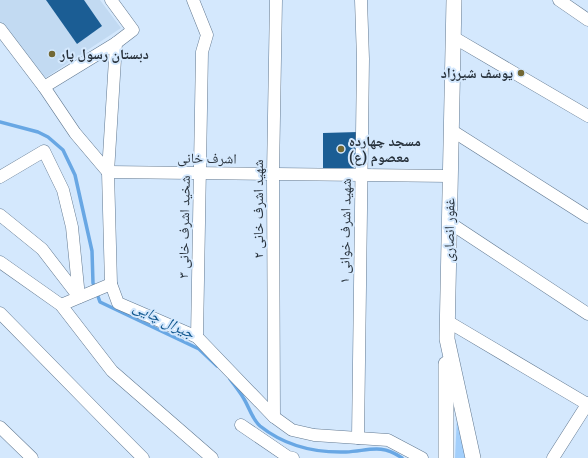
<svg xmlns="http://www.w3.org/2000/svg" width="588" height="458" viewBox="0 0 588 458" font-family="Roboto,'Noto Naskh Arabic',sans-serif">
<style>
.built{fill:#c2daf2}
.green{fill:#a3cffb}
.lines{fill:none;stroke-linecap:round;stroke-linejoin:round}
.stream{stroke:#68a7e4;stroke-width:3.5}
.building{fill:#1b5d94}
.minor-casing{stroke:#637a92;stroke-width:13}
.tertiary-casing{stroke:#637a92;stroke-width:16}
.minor{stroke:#fff;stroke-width:12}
.tertiary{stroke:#fff;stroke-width:15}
.poi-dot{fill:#726835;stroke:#d4e8fd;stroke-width:1.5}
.labels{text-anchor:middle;stroke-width:4;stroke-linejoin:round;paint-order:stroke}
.poi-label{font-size:14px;font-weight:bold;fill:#28323c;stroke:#d4e8fd;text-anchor:start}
.street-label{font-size:14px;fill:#28323c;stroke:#d4e8fd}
.water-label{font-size:15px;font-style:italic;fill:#0e558d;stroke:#d4e8fd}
</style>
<rect width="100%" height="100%" fill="#d4e8fd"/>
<path class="built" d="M 0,0 L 100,0 L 121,28 L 42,80 L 0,22 Z"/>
<path class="green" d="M 457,416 L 469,458 L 455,458 Z"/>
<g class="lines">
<g class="stream">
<path d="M 0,122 L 38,132 L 48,137 L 63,150 L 75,175 L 92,251 L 93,283 L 100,302 L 199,349 L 217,366"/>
<path d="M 230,379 C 235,386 240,392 244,399 C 249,407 252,419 260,426 C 285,446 314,453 346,452 C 368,451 381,443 402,458"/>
</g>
</g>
<g class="building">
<path d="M 46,0 L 84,0 L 102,26 L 77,44 Z"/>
<path d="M 358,132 L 358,164 L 353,168 L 323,168 L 323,133 Z"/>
</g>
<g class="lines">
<defs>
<g id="minor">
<path d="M 193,0 L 207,35 L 202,52 L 197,337"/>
<path d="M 559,0 L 588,20"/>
<path d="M 0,29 L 44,87 L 75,133 L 108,172"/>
<path d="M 453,37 L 588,116"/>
<path d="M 44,87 L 116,43 L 133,30 L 111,0"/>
<path d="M 451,130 L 588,217"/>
<path d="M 108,172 L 450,176"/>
<path d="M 0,177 L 44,151 L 63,190 L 72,227 L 79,297"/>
<path d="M 0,215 L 42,249 L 79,297"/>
<path d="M 450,223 L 588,314"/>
<path d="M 0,262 L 61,305 L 112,371 L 212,458"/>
<path d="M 111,284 L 108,172 L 116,43"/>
<path d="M 61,305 L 111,284 L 118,303 L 197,337 L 274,417 L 292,430 L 314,435 L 388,440 L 422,458"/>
<path d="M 0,313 L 106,421 L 143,458"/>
<path d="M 447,321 L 587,404"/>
<path d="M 274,417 L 273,174 L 276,0"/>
<path d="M 241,425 L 288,457 L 293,458"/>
<path d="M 0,427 L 32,458"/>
<path d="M 358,438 L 363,59 L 361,0"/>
<path d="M 553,458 L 588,403"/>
</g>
<g id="tertiary">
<path d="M 454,0 L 447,339 L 473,458"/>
<path d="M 446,458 L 446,364"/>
</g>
</defs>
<use href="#minor" class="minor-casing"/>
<use href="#tertiary" class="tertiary-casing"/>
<use href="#minor" class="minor"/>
<use href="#tertiary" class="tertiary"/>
</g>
<g class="poi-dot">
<circle cx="52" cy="54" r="4"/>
<circle cx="521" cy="73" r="4"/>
<circle cx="341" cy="149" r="4"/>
</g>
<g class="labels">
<g class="poi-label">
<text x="60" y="59">دبستان رسول پار</text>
<text x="513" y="78" text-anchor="end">یوسف شیرزاد</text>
<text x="349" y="146">مسجد چهارده<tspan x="349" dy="16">معصوم (ع)</tspan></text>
</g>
<g class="street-label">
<text transform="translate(207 158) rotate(1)" y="5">اشرف خانی</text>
<text transform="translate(258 209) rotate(-90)" y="5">شهید اشرف خانی ۲</text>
<text transform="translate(184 227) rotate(-89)" y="5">شخید اشرف خانی ۳</text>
<text transform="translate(449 230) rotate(-89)" y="5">غفور انصاری</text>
<text transform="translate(345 231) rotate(-89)" y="5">شهید اشرف خوانی ۱</text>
</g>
<g class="water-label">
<text transform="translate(164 320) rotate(26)" y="5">جیرال چایی</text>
</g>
</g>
</svg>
